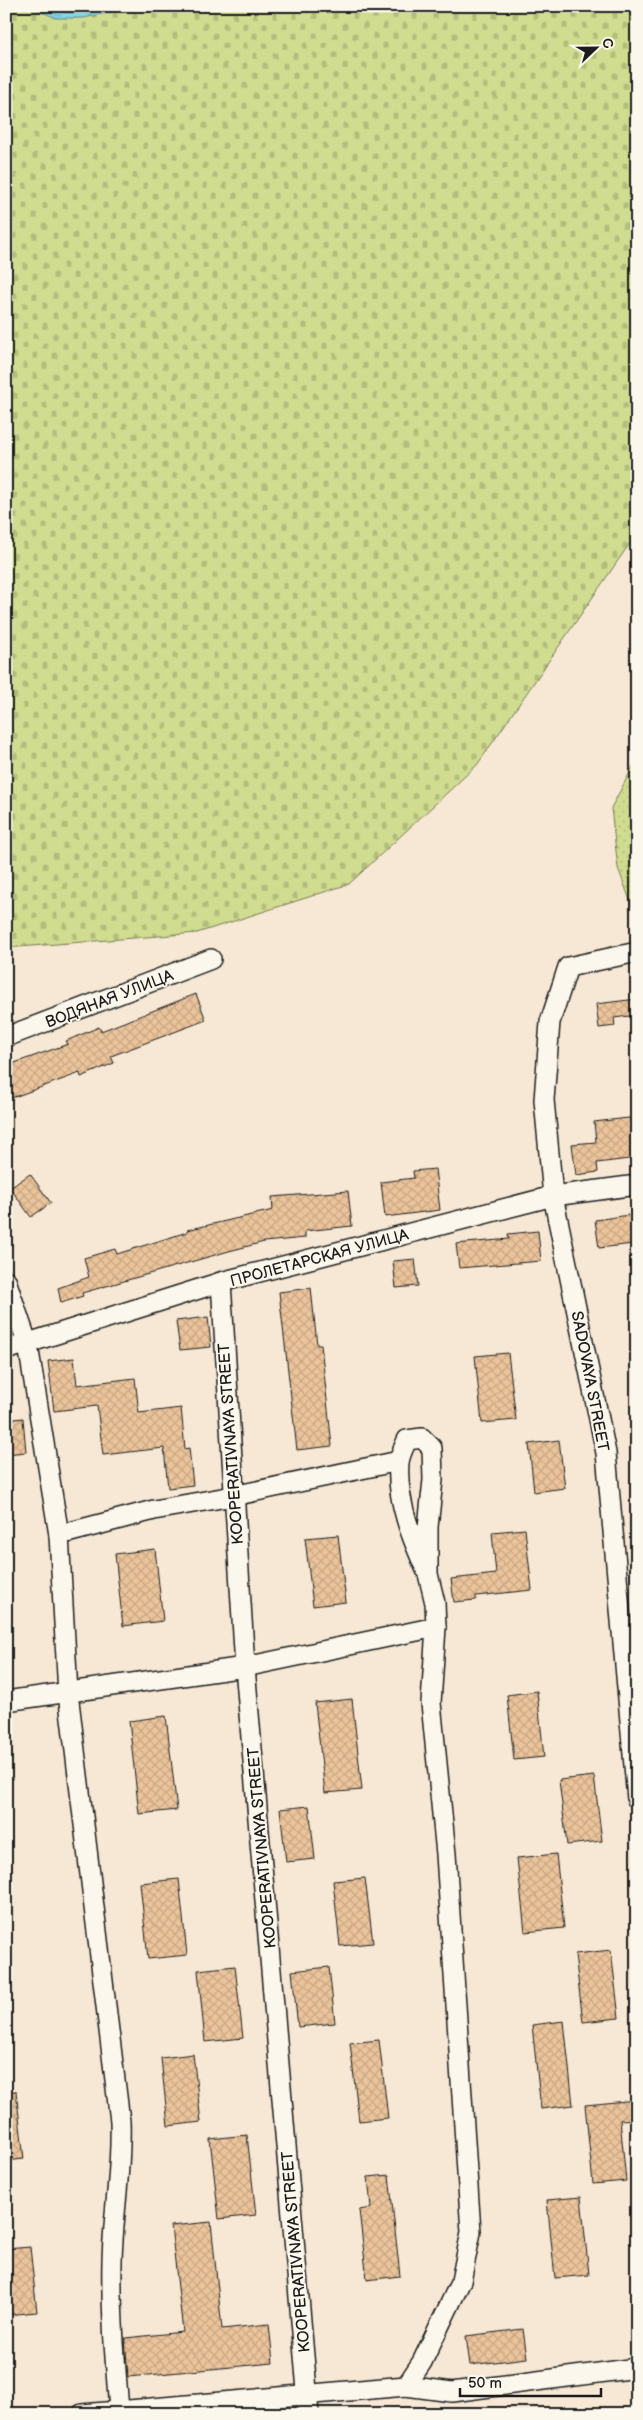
<svg xmlns="http://www.w3.org/2000/svg" width="643" height="2420" viewBox="0 0 643 2420" font-family="'Balsamiq Sans',sans-serif">
<style>
.grass{fill:url(#grass-dots);stroke:#767c56}
.cemetery{fill:url(#cemetery-stones);stroke:#767c56}
.water{fill:url(#water-ripples);stroke:#5c8b94}
.lines{fill:none;stroke-linecap:round;stroke-linejoin:round}
.shore{stroke:#47666c;stroke-width:1}
.building{fill:url(#building-cross-hatch);stroke:#1c1c1c}
.street-casing{stroke:#1c1c1c;stroke-width:22}
.street{stroke:#fbf7ec;stroke-width:19}
.labels{text-anchor:middle;stroke-width:4;stroke-linejoin:round;paint-order:stroke}
.street-label{font-size:16px;fill:#1c1c1c;stroke:#fbf7ec}
</style>
<defs>
<pattern id="grass-dots" width="8" height="8" patternUnits="userSpaceOnUse" patternTransform="scale(1.25)"><rect width="8" height="8" fill="#d0dc8f"/><path d="M2 2h.1M6 6h.1" fill="none" stroke="#b2bc7b" stroke-width="1.8" stroke-linecap="round"/></pattern>
<pattern id="cemetery-stones" width="16" height="16" patternUnits="userSpaceOnUse" patternTransform="scale(1.25)"><rect width="16" height="16" fill="#d0dc8f"/><path d="M2 7V4a2 2 0 0 1 4 0v3zM10 15v-3a2 2 0 0 1 4 0v3z" fill="#b2bc7b"/></pattern>
<pattern id="water-ripples" width="26" height="14" patternUnits="userSpaceOnUse" patternTransform="scale(1.25)"><rect width="26" height="14" fill="#87d5e4"/><path d="M2 4q2-2 4 0t4 0M15 11q2-2 4 0t4 0" fill="none" stroke="#74b6c3"/></pattern>
<pattern id="building-cross-hatch" width="8" height="8" patternUnits="userSpaceOnUse" patternTransform="scale(1.25)"><rect width="8" height="8" fill="#ebc49b"/><path d="M0 0l8 8M0 8l8-8" fill="none" stroke="#c9a885"/></pattern>
</defs>
<rect width="100%" height="100%" fill="#f6e8d4"/>
<filter id="ink" filterUnits="userSpaceOnUse"><feTurbulence type="fractalNoise" baseFrequency=".02" numOctaves="2"/><feDisplacementMap in="SourceGraphic" scale="10" xChannelSelector="R" yChannelSelector="G"/><feConvolveMatrix kernelMatrix="1 2 1 2 8 2 1 2 1" color-interpolation-filters="sRGB"/></filter>
<g filter="url(#ink)">
<path class="grass" d="M 637,759 L 637,919 L 618,868 L 611,808 Z"/>
<path class="cemetery" d="M 6,6 L 637,6 L 637,533 L 477,765 L 349,884 L 197,933 L 6,948 Z"/>
<path class="water" d="M 26,6 L 138,6 L 84,18 L 57,18 Z"/>
<g class="lines">
<path class="shore" d="M 42,6 C 73,18 79,11 109,6"/>
</g>
<g class="building">
<path d="M 196,994 L 206,1020 L 111,1056 L 114,1063 L 81,1077 L 80,1073 L 6,1100 L 6,1066 L 68,1044 L 66,1041 L 99,1027 L 101,1031 Z"/>
<path d="M 637,999 L 637,1015 L 614,1018 L 615,1026 L 599,1028 L 596,1004 Z"/>
<path d="M 637,1117 L 637,1158 L 597,1163 L 598,1172 L 576,1175 L 572,1144 L 596,1142 L 594,1122 Z"/>
<path d="M 435,1169 L 440,1210 L 385,1217 L 381,1182 L 414,1178 L 413,1171 Z"/>
<path d="M 30,1174 L 51,1203 L 31,1217 L 10,1188 Z"/>
<path d="M 348,1191 L 352,1226 L 305,1231 L 305,1238 L 264,1242 L 229,1251 L 82,1293 L 83,1296 L 61,1303 L 58,1288 L 89,1277 L 84,1258 L 115,1249 L 117,1254 L 187,1232 L 187,1230 L 273,1210 L 272,1197 Z"/>
<path d="M 629,1215 L 633,1244 L 599,1248 L 595,1220 Z"/>
<path d="M 538,1231 L 541,1261 L 459,1268 L 456,1244 L 509,1239 L 508,1234 Z"/>
<path d="M 415,1259 L 418,1286 L 396,1288 L 393,1261 Z"/>
<path d="M 311,1288 L 317,1345 L 321,1345 L 332,1446 L 297,1450 L 279,1292 Z"/>
<path d="M 208,1317 L 211,1347 L 180,1350 L 176,1321 Z"/>
<path d="M 508,1353 L 516,1420 L 482,1423 L 475,1356 Z"/>
<path d="M 74,1358 L 77,1385 L 135,1378 L 139,1413 L 181,1408 L 185,1449 L 189,1448 L 193,1485 L 168,1488 L 164,1448 L 103,1455 L 97,1406 L 54,1411 L 48,1361 Z"/>
<path d="M 23,1418 L 26,1452 L 6,1454 L 6,1420 Z"/>
<path d="M 559,1440 L 565,1488 L 534,1492 L 529,1444 Z"/>
<path d="M 525,1529 L 532,1590 L 476,1596 L 476,1600 L 454,1602 L 451,1579 L 496,1574 L 492,1532 Z"/>
<path d="M 338,1535 L 346,1602 L 313,1606 L 305,1538 Z"/>
<path d="M 155,1549 L 163,1621 L 123,1626 L 115,1554 Z"/>
<path d="M 537,1691 L 544,1757 L 514,1760 L 507,1695 Z"/>
<path d="M 352,1699 L 362,1790 L 325,1793 L 315,1703 Z"/>
<path d="M 166,1716 L 177,1810 L 139,1814 L 129,1721 Z"/>
<path d="M 594,1776 L 602,1841 L 567,1845 L 559,1780 Z"/>
<path d="M 309,1806 L 315,1859 L 286,1862 L 280,1809 Z"/>
<path d="M 556,1854 L 564,1928 L 525,1932 L 517,1858 Z"/>
<path d="M 365,1878 L 373,1943 L 340,1946 L 333,1881 Z"/>
<path d="M 179,1879 L 187,1955 L 148,1959 L 140,1883 Z"/>
<path d="M 611,1950 L 619,2018 L 583,2022 L 575,1954 Z"/>
<path d="M 235,1966 L 243,2038 L 205,2042 L 198,1970 Z"/>
<path d="M 329,1967 L 335,2023 L 298,2027 L 292,1971 Z"/>
<path d="M 564,2021 L 573,2105 L 541,2109 L 532,2025 Z"/>
<path d="M 379,2040 L 388,2118 L 359,2121 L 350,2043 Z"/>
<path d="M 193,2054 L 201,2122 L 168,2126 L 161,2058 Z"/>
<path d="M 16,2091 L 24,2159 L 6,2161 L 6,2092 Z"/>
<path d="M 637,2100 L 637,2119 L 620,2120 L 626,2181 L 593,2184 L 585,2105 Z"/>
<path d="M 247,2135 L 256,2215 L 219,2219 L 210,2139 Z"/>
<path d="M 389,2175 L 400,2276 L 367,2280 L 359,2210 L 371,2208 L 368,2177 Z"/>
<path d="M 581,2197 L 589,2275 L 555,2278 L 547,2200 Z"/>
<path d="M 211,2222 L 222,2329 L 269,2324 L 273,2363 L 128,2377 L 125,2338 L 183,2332 L 171,2226 Z"/>
<path d="M 30,2247 L 37,2312 L 6,2315 L 6,2249 Z"/>
<path d="M 523,2329 L 527,2358 L 470,2365 L 466,2336 Z"/>
</g>
<g class="lines">
<defs>
<g id="street">
<path d="M 637,952 L 568,967 L 550,1022 L 544,1100 L 553,1196 L 606,1453 L 637,1799"/>
<path d="M 6,1037 L 211,959"/>
<path d="M 6,1280 L 28,1345 L 59,1535 L 68,1693 L 120,2121 C 122,2168 113,2214 112,2261 C 111,2311 115,2360 119,2410"/>
<path d="M 221,1282 L 245,1667 L 309,2414"/>
<path d="M 6,1350 L 221,1282 L 553,1196 L 637,1185"/>
<path d="M 59,1535 L 154,1510 L 233,1496 L 399,1461"/>
<path d="M 6,1701 L 245,1667 L 436,1627"/>
<path d="M 406,2386 L 422,2362 L 461,2281 L 471,2232 L 446,1854 L 431,1703 L 436,1627 L 435,1603 L 428,1574 L 428,1527 L 433,1480 L 432,1448 L 422,1438 L 407,1440 C 404,1447 400,1455 399,1462 C 396,1501 412,1539 428,1574"/>
<path d="M 82,2414 L 406,2386 L 452,2392 L 637,2368"/>
</g>
</defs>
<use href="#street" class="street-casing"/>
<use href="#street" class="street"/>
</g>
</g>
<g class="labels">
<g class="street-label">
<text transform="translate(109 998) rotate(-21)" y="6">ВОДЯНАЯ УЛИЦА</text>
<text transform="translate(319 1257) rotate(-15)" y="6">ПРОЛЕТАРСКАЯ УЛИЦА</text>
<text transform="translate(591 1381) rotate(79)" y="6">SADOVAYA STREET</text>
<text transform="translate(230 1444) rotate(-94)" y="6">KOOPERATIVNAYA STREET</text>
<text transform="translate(261 1848) rotate(-95)" y="6">KOOPERATIVNAYA STREET</text>
<text transform="translate(295 2252) rotate(-95)" y="6">KOOPERATIVNAYA STREET</text>
</g>
</g>
<rect width="643" height="2420" fill="none" stroke="#fbf7ec" stroke-width="25"/>
<rect x="12" y="12" width="618" height="2395" fill="none" stroke="#1c1c1c" stroke-width="2" filter="url(#ink)"/>
<g transform="translate(596 48) rotate(68)" stroke="#fbf7ec" stroke-width="4" paint-order="stroke">
<path d="M0-4L9 19L0 12L-9 19Z" fill="#1c1c1c"/>
<text y="-8" font-size="14" font-weight="bold" text-anchor="middle" fill="#1c1c1c">С</text>
</g>
<path d="M460 2388v8h141v-8" fill="none" stroke="#1c1c1c" stroke-width="2.5"/>
<text x="468" y="2388" font-size="15" fill="#1c1c1c" stroke="#fbf7ec" stroke-width="4" paint-order="stroke">50 m</text>
</svg>
